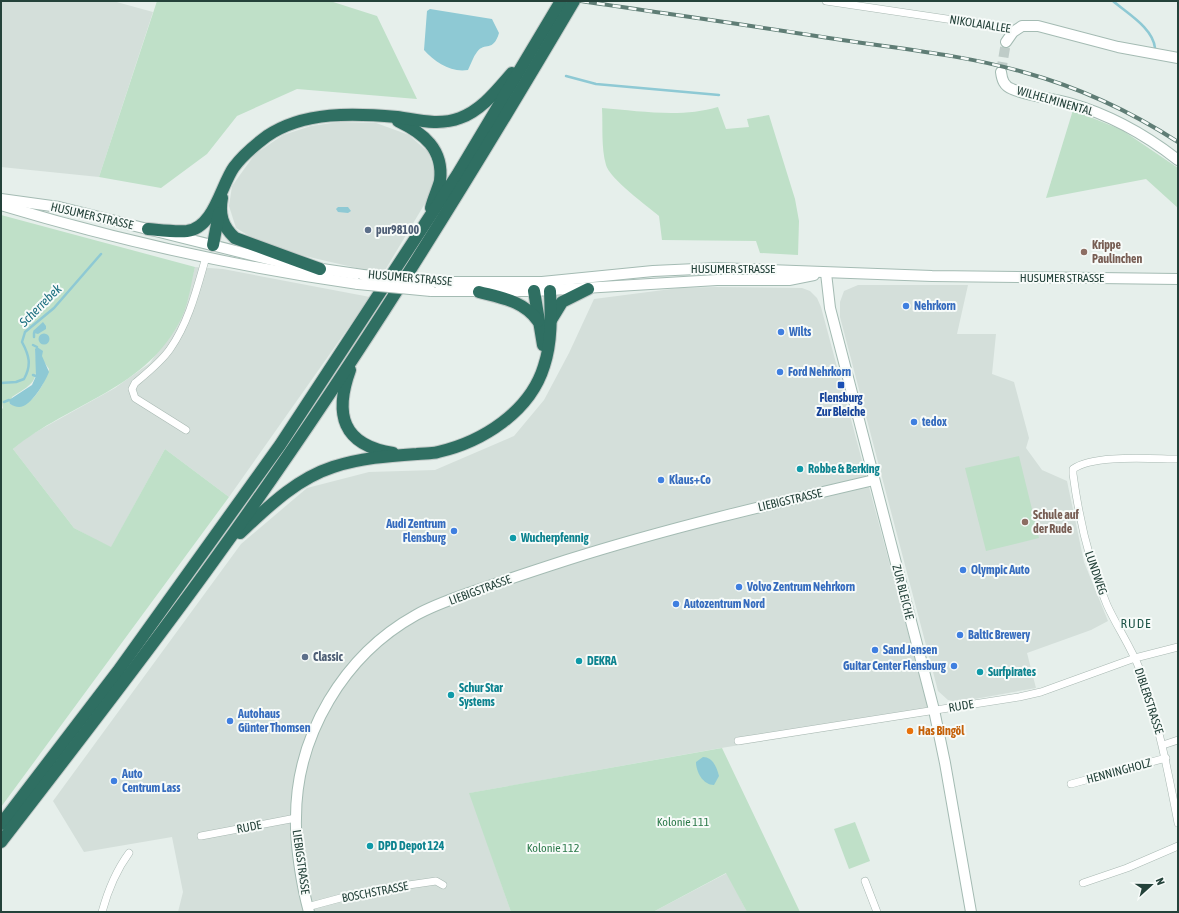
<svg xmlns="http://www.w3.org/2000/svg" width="1179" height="913" viewBox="0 0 1179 913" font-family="'Asap Condensed',sans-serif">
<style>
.built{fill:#d4dfda}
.green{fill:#bfe0c8;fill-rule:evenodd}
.water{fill:#8ec9d4}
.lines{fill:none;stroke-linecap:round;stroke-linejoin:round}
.stream{stroke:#8ec9d4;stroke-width:2.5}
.secondary-tunnel{stroke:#bfccc8;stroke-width:10;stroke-dasharray:10 5;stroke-linecap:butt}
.street-casing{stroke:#a8b8b2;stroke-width:8}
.secondary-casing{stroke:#a4bbb3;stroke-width:12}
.highway-casing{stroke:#c2cac8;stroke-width:14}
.street{stroke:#fff;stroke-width:7}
.secondary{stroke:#fff;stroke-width:10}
.highway{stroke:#2f6f62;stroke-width:12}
.rail-casing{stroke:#5f7d75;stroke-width:4}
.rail{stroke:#f7fbf9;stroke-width:2.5;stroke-dasharray:8;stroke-linecap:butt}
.secondary-bridge-casing{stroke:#a4bbb3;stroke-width:12;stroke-linecap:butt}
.secondary-bridge{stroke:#fff;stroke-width:10}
.service-dot{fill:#5c6f8a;stroke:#f7fbf9;stroke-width:1.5}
.education-dot{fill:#8d6e63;stroke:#f7fbf9;stroke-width:1.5}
.shop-dot{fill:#3f7fe0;stroke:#f7fbf9;stroke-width:1.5}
.transit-dot{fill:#1a4fb4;stroke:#f7fbf9;stroke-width:1.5}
.culture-dot{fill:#0f9aa8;stroke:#f7fbf9;stroke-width:1.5}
.food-dot{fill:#e8710a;stroke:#f7fbf9;stroke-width:1.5}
.labels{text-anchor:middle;stroke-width:4;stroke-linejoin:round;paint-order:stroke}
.street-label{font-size:12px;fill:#24423a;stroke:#f7fbf9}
.service-label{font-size:12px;font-weight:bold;fill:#4e5e75;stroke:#f7fbf9;text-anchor:start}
.education-label{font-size:12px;font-weight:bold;fill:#785e54;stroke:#f7fbf9;text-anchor:start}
.shop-label{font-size:12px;font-weight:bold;fill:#366cbe;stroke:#f7fbf9;text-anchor:start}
.transit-label{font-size:12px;font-weight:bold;fill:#164399;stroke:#f7fbf9}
.culture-label{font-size:12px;font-weight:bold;fill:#0d838f;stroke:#f7fbf9;text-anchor:start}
.food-label{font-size:12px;font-weight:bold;fill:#c56008;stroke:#f7fbf9;text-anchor:start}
.park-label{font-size:12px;fill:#2d7a4b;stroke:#f7fbf9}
.water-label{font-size:13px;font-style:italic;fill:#1c6f80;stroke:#f7fbf9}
.neighbourhood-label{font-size:13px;letter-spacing:1px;fill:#1f5548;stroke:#f7fbf9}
</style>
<rect width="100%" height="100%" fill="#e6efeb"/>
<g class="built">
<path d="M 1,1 L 113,1 L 153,12 L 99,177 L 1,167 Z"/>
<path d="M 339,122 L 376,123 L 409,135 L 428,152 L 435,171 L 433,190 L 384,272 L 365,270 L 305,256 L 254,239 L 236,228 L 229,206 L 232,186 L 255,154 L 283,135 L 311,126 Z"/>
<path d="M 195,267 L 223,269 L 370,297 L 229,497 L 165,449 L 111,548 L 74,528 L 13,449 L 27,437 L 115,388 L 150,363 L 182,316 Z"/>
<path d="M 858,285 L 968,285 L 957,334 L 996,334 L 992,374 L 1014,382 L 1029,438 L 1026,448 L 1042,470 L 1067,481 L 1084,562 L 1108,621 L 1091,630 L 1027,653 L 1036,688 L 958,702 L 948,700 L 938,691 L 840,317 L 840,302 L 844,291 Z"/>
<path d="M 715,287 L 802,288 L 810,291 L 817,298 L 821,307 L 930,715 L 721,748 L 470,793 L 511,912 L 178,912 L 183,892 L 172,837 L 84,852 L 53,801 L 241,544 L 307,488 L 369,472 L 435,470 L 514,436 L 544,400 L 569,353 L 594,299 L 679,288 Z"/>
<path d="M 727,873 L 747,912 L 653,912 Z"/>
</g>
<g class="green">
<path d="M 157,1 L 330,1 L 377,16 L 417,99 L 297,89 L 237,116 L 207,154 L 161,188 L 99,177 Z"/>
<path d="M 718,107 L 726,129 L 749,127 L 747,119 L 769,115 L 795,199 L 799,221 L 798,255 L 760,253 L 756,241 L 662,240 L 659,216 C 648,207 609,178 606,165 C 601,147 603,127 602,108 C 640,111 681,118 718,107 Z"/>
<path d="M 1073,110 L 1122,130 L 1178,168 L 1178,208 L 1146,179 L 1046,198 Z"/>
<path d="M 1,215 L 195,267 C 191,283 189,302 182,317 C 147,390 70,402 13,449 L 74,528 L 111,547 L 165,449 L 229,497 L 1,807 L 1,410 L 3,408 L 1,396 ZM 35,349 L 49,369 C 44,385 30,413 10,404 L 12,397 C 38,381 38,380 35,349 Z"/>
<path d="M 1019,456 L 1039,538 L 986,551 L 965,468 Z"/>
<path d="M 722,748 L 800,912 L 747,912 L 726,873 L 653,912 L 511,912 L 469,793 Z"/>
<path d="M 855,822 L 870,861 L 849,869 L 834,829 Z"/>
</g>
<g class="water">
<path d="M 430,9 L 492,19 L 499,33 C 493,53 485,41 477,52 C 473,57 471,64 468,70 C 451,73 435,62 424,50 L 427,11 Z"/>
<path d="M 338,207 L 348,207 L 351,211 L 348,213 L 338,212 L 336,209 Z"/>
<path d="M 43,322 L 46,326 L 46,329 L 38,334 L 34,333 L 33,331 Z"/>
<circle cx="44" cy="339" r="5.5"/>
<path d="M 37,347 L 43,351 L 42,356 L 49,372 C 45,382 31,407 19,407 C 16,407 12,405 10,404 L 9,400 L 32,385 L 36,376 L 35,349 Z"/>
<path d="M 703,757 C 713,757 717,768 719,776 L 714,785 C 703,785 696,772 696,762 Z"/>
</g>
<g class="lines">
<g class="stream">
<path d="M 1113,1 C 1128,14 1153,28 1155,48"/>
<path d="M 566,76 L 596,84 L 719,95"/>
<path d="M 34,337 L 34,333"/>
<path d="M 33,345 L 37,347"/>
<path d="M 33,375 L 36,376"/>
<path d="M 1,383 L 16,382 L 24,379 C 32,365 29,355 22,342 L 25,332 L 54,308 L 101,254"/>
<path d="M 4,402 L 9,400"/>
</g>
<path class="secondary-tunnel" d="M 1001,72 L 1006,42"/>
<defs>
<g id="street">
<path d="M 826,1 L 987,25 L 1001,27 L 1013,32"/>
<path d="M 186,430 L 135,398 L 132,389 L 135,383 C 147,373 161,362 170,349 C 189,322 197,288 206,257"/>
<path d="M 1178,459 C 1153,459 1093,454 1073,469 L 1073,474 C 1079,519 1089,563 1107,605 C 1117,627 1131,647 1140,670 C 1158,720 1168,771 1178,823"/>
<path d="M 738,741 L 1019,697 L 1041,692 L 1135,658 L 1178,647"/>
<path d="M 1163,745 L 1178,740"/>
<path d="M 1071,784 L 1166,758"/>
<path d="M 201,836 L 296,818"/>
<path d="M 865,881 L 877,912"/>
<path d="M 1083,883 L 1127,868 L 1178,846"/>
<path d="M 307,907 L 348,896 L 395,887 L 436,881 L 443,885"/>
<path d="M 102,912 C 108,890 115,872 129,853"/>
</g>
<g id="secondary">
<path d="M 1006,42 L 1013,32 L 1022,26 L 1038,26 L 1118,47 L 1178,58"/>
<path d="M 1001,72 C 1002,80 1004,86 1012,89 C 1028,96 1051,98 1069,103 C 1108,114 1146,135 1178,160"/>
<path d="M 1,199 L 59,207 L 288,264 L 363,275"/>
<path d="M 1,205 C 117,240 238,267 358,284"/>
<path d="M 826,273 L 830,308 L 934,710 L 945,763 L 971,912"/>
<path d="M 436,282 L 542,282 L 653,271 L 718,268 L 932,276 L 1178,279"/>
<path d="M 431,291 L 534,291 L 717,280 L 789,280 L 814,275"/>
<path d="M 309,912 C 302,887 295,844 296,818 C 296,735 344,655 416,615 C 432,606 449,600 466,594 C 499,582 533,571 567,560 C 668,528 771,504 874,480"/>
</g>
<g id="highway">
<path d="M 398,121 C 423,133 444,149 440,181 C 438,189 433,199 431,208"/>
<path d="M 222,198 C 219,214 222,226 235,238 L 320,269"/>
<path d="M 148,229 C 160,230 175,232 187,231 C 214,228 221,185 234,167 C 243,155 255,145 267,136 C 304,111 354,113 397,117 C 418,120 439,126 460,118 C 482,110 497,90 512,73"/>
<path d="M 213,245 L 219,213"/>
<path d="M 534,291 L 543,345"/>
<path d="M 479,292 C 502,298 524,301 538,321"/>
<path d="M 551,320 L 562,302 L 588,289"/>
<path d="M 350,370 C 334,414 342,445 393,453"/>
<path d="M 240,533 C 268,507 296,479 333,467 C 360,458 388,456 417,454 C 424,453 431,454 438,452 C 482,442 530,412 544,366 C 552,342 551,316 550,291"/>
<path d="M 1,824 L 118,671 L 280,445 L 457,175 L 561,1"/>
<path d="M 1,842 C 75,746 150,650 220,552 C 348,375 463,189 574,1"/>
</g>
</defs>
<use href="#street" class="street-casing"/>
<use href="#secondary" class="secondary-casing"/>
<use href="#highway" class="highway-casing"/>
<use href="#street" class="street"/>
<use href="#secondary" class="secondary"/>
<use href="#highway" class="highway"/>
<defs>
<path id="rail" d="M 581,1 C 668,14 755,26 842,40 C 902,49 964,55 1023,72 C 1078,87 1130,111 1178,142"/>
</defs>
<use href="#rail" class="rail-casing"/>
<use href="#rail" class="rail"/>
<defs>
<g id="secondary-bridge">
<path d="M 363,275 L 436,282"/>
<path d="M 358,284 L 431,291"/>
</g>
</defs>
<use href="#secondary-bridge" class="secondary-bridge-casing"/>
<use href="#secondary-bridge" class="secondary-bridge"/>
</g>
<g class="service-dot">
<circle cx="368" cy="230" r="4"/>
<circle cx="305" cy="657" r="4"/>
</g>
<g class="education-dot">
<circle cx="1084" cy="252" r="4"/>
<circle cx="1025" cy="522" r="4"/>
</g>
<g class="shop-dot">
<circle cx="906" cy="306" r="4"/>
<circle cx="781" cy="332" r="4"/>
<circle cx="780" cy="372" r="4"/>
<circle cx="914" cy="422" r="4"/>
<circle cx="661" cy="480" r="4"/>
<circle cx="454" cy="531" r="4"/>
<circle cx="963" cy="570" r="4"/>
<circle cx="739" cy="587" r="4"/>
<circle cx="676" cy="604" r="4"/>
<circle cx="960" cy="635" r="4"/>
<circle cx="875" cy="650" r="4"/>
<circle cx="954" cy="666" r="4"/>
<circle cx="230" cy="721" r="4"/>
<circle cx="114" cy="781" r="4"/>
</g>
<rect class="transit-dot" x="837" y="381" width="8" height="8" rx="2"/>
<g class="culture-dot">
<circle cx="800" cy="469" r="4"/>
<circle cx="513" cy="538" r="4"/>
<circle cx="579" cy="661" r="4"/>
<circle cx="980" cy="672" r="4"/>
<circle cx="451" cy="695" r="4"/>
<circle cx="370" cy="846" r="4"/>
</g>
<circle class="food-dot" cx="910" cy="731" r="4"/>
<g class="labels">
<g class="street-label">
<text transform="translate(980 24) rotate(9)" y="4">NIKOLAIALLEE</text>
<text transform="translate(1055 101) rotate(16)" y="4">WILHELMINENTAL</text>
<text transform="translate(92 216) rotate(13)" y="4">HUSUMER STRASSE</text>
<text x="733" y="273">HUSUMER STRASSE</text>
<text transform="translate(410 278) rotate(5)" y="4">HUSUMER STRASSE</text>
<text x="1062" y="282">HUSUMER STRASSE</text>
<text transform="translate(790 500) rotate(-13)" y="4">LIEBIGSTRASSE</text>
<text transform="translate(1096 573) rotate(71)" y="4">LUNDWEG</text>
<text transform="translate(480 590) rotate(-20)" y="4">LIEBIGSTRASSE</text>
<text transform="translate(903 592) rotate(76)" y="4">ZUR BLEICHE</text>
<text transform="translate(1149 701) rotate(72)" y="4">DIBLERSTRASSE</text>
<text transform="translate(961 706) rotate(-9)" y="4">RUDE</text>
<text transform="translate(1119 771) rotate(-15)" y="4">HENNINGHOLZ</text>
<text transform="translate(249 827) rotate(-11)" y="4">RUDE</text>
<text transform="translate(301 862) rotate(82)" y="4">LIEBIGSTRASSE</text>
<text transform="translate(375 892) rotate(-11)" y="4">BOSCHSTRASSE</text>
</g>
<g class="service-label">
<text x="376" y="234">pur98100</text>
<text x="313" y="661">Classic</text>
</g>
<g class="education-label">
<text x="1092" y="249">Krippe<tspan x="1092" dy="14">Paulinchen</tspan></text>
<text x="1033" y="519">Schule auf<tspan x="1033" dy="14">der Rude</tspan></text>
</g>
<g class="shop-label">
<text x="914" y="310">Nehrkorn</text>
<text x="789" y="336">Wilts</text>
<text x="788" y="376">Ford Nehrkorn</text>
<text x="922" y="426">tedox</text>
<text x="669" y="484">Klaus+Co</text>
<text x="446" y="528" text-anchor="end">Audi Zentrum<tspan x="446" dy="14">Flensburg</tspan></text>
<text x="971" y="574">Olympic Auto</text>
<text x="747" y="591">Volvo Zentrum Nehrkorn</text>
<text x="684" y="608">Autozentrum Nord</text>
<text x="968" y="639">Baltic Brewery</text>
<text x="883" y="654">Sand Jensen</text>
<text x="946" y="670" text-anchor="end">Guitar Center Flensburg</text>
<text x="238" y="718">Autohaus<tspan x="238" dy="14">Günter Thomsen</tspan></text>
<text x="122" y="778">Auto<tspan x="122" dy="14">Centrum Lass</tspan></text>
</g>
<g class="transit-label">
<text x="841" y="402">Flensburg<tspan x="841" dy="14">Zur Bleiche</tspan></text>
</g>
<g class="culture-label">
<text x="808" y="473">Robbe &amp; Berking</text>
<text x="521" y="542">Wucherpfennig</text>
<text x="587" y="665">DEKRA</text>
<text x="988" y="676">Surfpirates</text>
<text x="459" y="692">Schur Star<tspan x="459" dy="14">Systems</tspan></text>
<text x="378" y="850">DPD Depot 124</text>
</g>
<g class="food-label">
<text x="918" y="735">Has Bingöl</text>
</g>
<g class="park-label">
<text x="683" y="826">Kolonie 111</text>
<text x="553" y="852">Kolonie 112</text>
</g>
<g class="water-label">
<text transform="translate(40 305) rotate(-45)" y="5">Scherrebek</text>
</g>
<g class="neighbourhood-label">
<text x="1136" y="628">RUDE</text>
</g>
</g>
<rect width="1179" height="913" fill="none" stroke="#24423a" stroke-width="4"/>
<g transform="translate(1151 885) rotate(69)" stroke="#f7fbf9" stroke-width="3" paint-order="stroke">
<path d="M0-3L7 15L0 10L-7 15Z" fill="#24423a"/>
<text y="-6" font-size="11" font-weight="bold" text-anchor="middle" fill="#24423a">N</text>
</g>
</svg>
